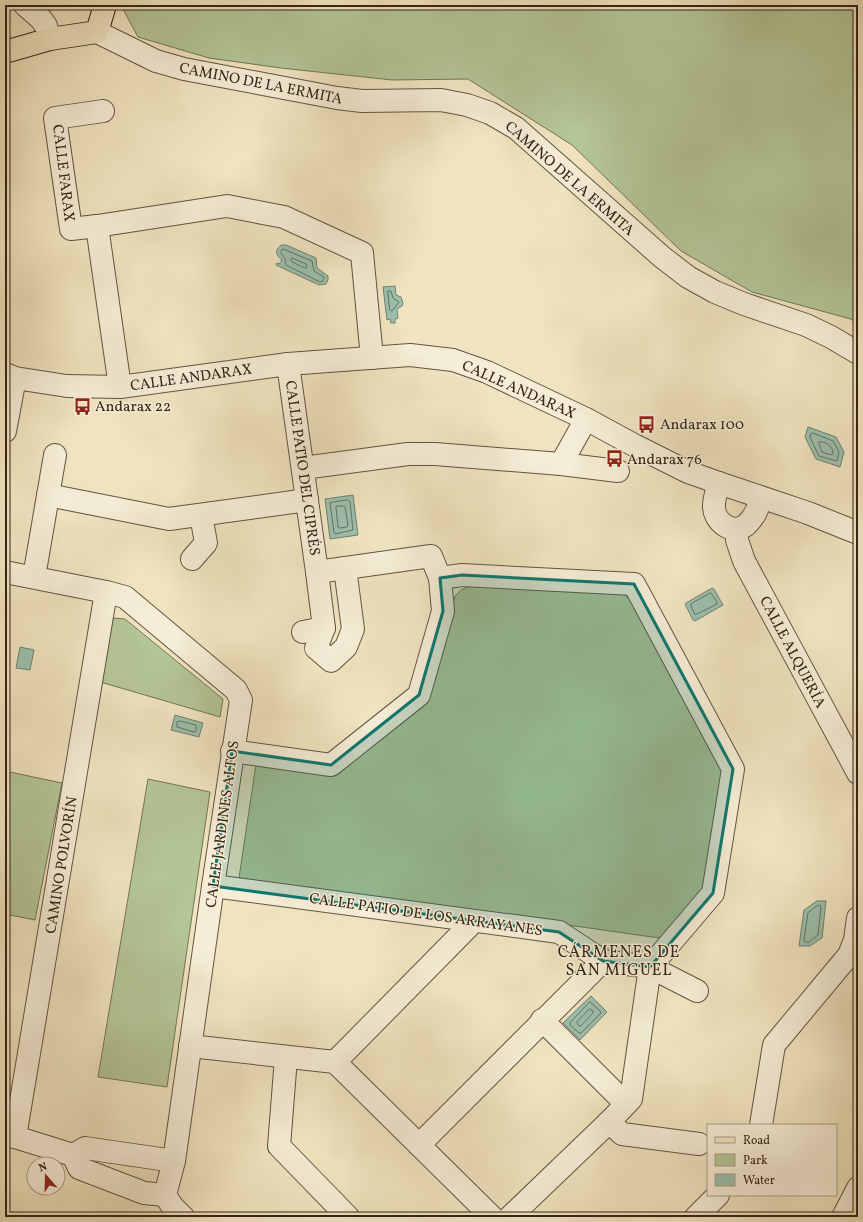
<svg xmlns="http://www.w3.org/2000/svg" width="863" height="1222" viewBox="0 0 863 1222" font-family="Vollkorn,serif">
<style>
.green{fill:#b4c597;stroke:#747456}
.water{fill:#9bbfac;stroke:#718170}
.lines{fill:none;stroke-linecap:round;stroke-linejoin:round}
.shore{stroke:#677260;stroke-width:1}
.minor-casing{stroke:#625440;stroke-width:24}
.major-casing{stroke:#332415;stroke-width:24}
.minor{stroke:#f5edd6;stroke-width:22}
.major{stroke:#f0e4c0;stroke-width:22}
.marked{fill:#0f766e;fill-opacity:0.2;stroke:#0f766e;stroke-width:3;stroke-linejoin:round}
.labels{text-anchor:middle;stroke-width:3;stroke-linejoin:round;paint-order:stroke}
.street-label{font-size:15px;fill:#332415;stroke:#f5edd6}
.poi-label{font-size:15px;fill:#332415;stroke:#f5edd6;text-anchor:start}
.neighbourhood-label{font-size:16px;letter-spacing:1px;fill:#332415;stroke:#f5edd6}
</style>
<rect width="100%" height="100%" fill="#f0e4c0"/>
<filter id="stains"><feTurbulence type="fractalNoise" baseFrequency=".005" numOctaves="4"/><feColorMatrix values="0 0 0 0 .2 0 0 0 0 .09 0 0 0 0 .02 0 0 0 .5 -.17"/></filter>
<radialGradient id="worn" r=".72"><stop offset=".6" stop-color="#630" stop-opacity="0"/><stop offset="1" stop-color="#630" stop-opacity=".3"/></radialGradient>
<g class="green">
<path d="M 124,5 L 858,5 L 858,325 L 851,319 L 752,292 L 681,251 L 572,145 L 468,79 L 392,80 L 281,68 L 209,58 L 138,37 L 123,9 Z"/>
<path d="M 470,586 L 622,593 L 634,603 L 724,769 L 704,891 L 659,938 L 239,878 L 256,764 L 333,775 L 428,702 L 455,596 L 461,590 Z"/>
<path d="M 114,618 L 125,619 L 223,699 L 220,717 L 97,681 L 109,624 Z"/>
<path d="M 5,771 L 62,783 L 35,920 L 5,914 Z"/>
<path d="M 148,779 L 210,792 L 167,1087 L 98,1077 Z"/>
</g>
<g class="water">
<path d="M 282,245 L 286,245 L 316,258 L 317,268 L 328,276 L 328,280 L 326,284 L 319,285 L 276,265 L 277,263 L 279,264 L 282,260 C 276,256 274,249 282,245 Z"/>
<path d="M 395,286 L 396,295 L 401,297 L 403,303 L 402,306 L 397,309 L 398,318 L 395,319 L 395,323 L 391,323 L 390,319 L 387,320 L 383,287 Z"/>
<path d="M 808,427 L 836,437 L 844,452 L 840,467 L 816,459 L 805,437 Z"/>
<path d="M 353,495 L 358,535 L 330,539 L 325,499 Z"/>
<path d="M 712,588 L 714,589 L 723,605 L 695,621 L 693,620 L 685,604 L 686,603 Z"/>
<path d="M 20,647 L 34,650 L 30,670 L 16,668 Z"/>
<path d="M 175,715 L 203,723 L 199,737 L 171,730 Z"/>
<path d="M 817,901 L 826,901 L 822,938 L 810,946 L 799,946 L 804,910 Z"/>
<path d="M 591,996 L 607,1012 L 580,1040 L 563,1023 Z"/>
</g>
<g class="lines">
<g class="shore">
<path d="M 283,249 L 312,261 L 314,271 L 324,277 L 323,281 L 320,282 L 286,265 L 285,259 L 281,253 Z"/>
<path d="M 292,258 L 306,264 L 307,267 L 305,268 L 292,262 L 291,260 Z"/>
<path d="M 388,291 L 391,291 L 393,298 L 399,302 L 392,311 L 390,310 Z"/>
<path d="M 813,433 L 833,441 L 839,452 L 837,461 L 819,456 L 810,437 L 811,434 Z"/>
<path d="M 819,442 C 826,441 833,446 833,454 L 831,455 L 822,452 L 819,444 Z"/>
<path d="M 348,500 L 350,502 L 353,530 L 335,534 L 334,532 L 330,503 Z"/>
<path d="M 337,506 L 344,506 L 345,507 L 348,525 L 347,527 L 340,528 L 338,527 L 336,508 Z"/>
<path d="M 711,593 L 717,602 L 717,604 L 695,615 L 691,606 L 691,604 Z"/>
<path d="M 180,721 L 196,725 L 196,731 L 194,732 L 177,727 L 177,722 Z"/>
<path d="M 817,906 L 820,905 L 821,907 L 818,935 L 809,942 L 805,942 L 804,940 L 808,913 Z"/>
<path d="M 590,1002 L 600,1011 L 601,1013 L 581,1033 L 579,1033 L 570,1025 L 570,1023 Z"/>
<path d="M 590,1009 L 593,1011 L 593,1013 L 581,1026 L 579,1026 L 577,1022 Z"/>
</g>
<defs>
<g id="minor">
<path d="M 25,5 L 41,19 L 46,26 L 50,39"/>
<path d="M 97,32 L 156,61 L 184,69 L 337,98 L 362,101 L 441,100 L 467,105 L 490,113 L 516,128 L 662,257 L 688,277 L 715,292 L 744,304 L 806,325 L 831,337 L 858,353"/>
<path d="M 103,111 L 55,118 L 71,229 L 97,226 L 120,387"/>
<path d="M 97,226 L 227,206 L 284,217 L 362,253 L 372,358"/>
<path d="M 288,364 L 317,572 L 324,628 L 303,632"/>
<path d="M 5,374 L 15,378 L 67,386 L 120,387 L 288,364 L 410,355 L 453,360 L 487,372 L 586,419 L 634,445 L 688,472 L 719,483 L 808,513 L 858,533"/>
<path d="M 5,431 L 15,378"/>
<path d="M 561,464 L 586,419"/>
<path d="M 303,468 L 408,454 L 435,454 L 561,464 L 618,471"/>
<path d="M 719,483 C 717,490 714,498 714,505 C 713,521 732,536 746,525 C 755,517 758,508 761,498"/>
<path d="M 48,495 L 169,519 L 307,500"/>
<path d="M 736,529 L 737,540 L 744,561 L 858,773"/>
<path d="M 192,559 L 206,543 L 201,515"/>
<path d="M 5,572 L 106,592 L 125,597 L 236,690 L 241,700 L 213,886 L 174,1161 L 165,1195 L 172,1206 L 183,1217"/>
<path d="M 34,577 L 55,455"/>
<path d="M 440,578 L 462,575 L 634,584 L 733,769 L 713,893 L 650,967 L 631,1099 L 609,1122 L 510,1217"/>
<path d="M 324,628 L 316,648 L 331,661 L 346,647 L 353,629 L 345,568"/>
<path d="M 232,751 L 331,765 L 419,695 L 443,611 L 440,578 L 431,556 L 317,572"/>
<path d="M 213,886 L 559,932 L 603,961 L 650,967 L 697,991"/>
<path d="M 542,1020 L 626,1104"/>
<path d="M 190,1046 L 335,1062 L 492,1217"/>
<path d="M 286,1058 L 279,1146 L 348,1217"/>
<path d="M 335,1062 L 474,921"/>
<path d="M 609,1122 L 622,1134 L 699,1144"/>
<path d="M 761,1125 L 774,1045 L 849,955 L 855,940 L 858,918"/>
<path d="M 5,1132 L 15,1137 L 73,1155 L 79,1168 L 144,1193 L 165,1195"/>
<path d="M 15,1137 L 106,592"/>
<path d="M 419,1145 L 603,961"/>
<path d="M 73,1155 L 85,1148 L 174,1161"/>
<path d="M 696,1217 L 718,1195"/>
<path d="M 843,1217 L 858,1188"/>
</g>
<path id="major" d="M 5,52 L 50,39 L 97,32 L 105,5"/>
</defs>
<use href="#minor" class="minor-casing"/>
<use href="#major" class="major-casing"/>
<use href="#minor" class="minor"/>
<use href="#major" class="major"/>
</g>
<path class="marked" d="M 462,575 L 634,584 L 733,769 L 713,893 L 650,967 L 603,961 L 559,932 L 213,886 L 232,751 L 331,765 L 419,695 L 443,611 L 440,578 Z"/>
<defs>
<symbol id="bus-bare" viewBox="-9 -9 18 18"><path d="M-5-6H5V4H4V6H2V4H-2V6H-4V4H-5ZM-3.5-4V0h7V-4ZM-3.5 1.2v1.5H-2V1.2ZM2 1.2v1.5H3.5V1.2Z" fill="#8f2418" stroke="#f5edd6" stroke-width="2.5" paint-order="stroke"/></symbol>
</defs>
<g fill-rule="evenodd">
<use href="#bus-bare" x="70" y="394" width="25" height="25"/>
<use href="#bus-bare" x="634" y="412" width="25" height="25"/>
<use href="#bus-bare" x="602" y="446" width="25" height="25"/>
</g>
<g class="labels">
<g class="street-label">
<text transform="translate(261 83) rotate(11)" y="5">CAMINO DE LA ERMITA</text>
<text transform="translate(64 173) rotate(83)" y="5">CALLE FARAX</text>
<text transform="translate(570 178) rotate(41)" y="5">CAMINO DE LA ERMITA</text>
<text transform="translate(191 377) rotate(-8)" y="5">CALLE ANDARAX</text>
<text transform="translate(519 389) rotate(24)" y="5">CALLE ANDARAX</text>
<text transform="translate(303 468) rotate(82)" y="5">CALLE PATIO DEL CIPRÉS</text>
<text transform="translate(793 652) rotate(62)" y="5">CALLE ALQUERÍA</text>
<text transform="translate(222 824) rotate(-82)" y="5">CALLE JARDINES ALTOS</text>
<text transform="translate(61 865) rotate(-81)" y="5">CAMINO POLVORÍN</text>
<text transform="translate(426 914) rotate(8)" y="5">CALLE PATIO DE LOS ARRAYANES</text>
</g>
<g class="poi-label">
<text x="95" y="411">Andarax 22</text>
<text x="660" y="429">Andarax 100</text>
<text x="627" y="464">Andarax 76</text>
</g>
<g class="neighbourhood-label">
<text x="619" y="957">CÁRMENES DE<tspan x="619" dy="18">SAN MIGUEL</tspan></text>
</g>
</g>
<rect width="863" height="1222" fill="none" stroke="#f0e4c0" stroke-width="20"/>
<rect x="6" y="6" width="851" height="1210" fill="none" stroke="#332415" stroke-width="2"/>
<rect x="10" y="10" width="843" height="1202" fill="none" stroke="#332415"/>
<rect x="707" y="1124" width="130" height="72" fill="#f5edd6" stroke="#a79d89"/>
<rect x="715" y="1137" width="20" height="6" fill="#f0e4c0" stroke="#a79d89"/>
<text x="743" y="1144" font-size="12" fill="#332415">Road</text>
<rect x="715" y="1154" width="20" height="12" fill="#b4c597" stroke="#a79d89"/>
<text x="743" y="1164" font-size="12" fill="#332415">Park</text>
<rect x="715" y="1174" width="20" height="12" fill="#9bbfac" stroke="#a79d89"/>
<text x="743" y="1184" font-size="12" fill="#332415">Water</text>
<g transform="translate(46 1176) rotate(340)"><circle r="19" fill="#f5edd6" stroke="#a79d89"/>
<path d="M0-3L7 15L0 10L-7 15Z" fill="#8f2418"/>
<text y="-6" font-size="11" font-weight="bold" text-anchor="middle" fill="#332415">N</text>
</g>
<rect width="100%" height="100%" filter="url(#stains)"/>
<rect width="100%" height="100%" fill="url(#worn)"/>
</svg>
